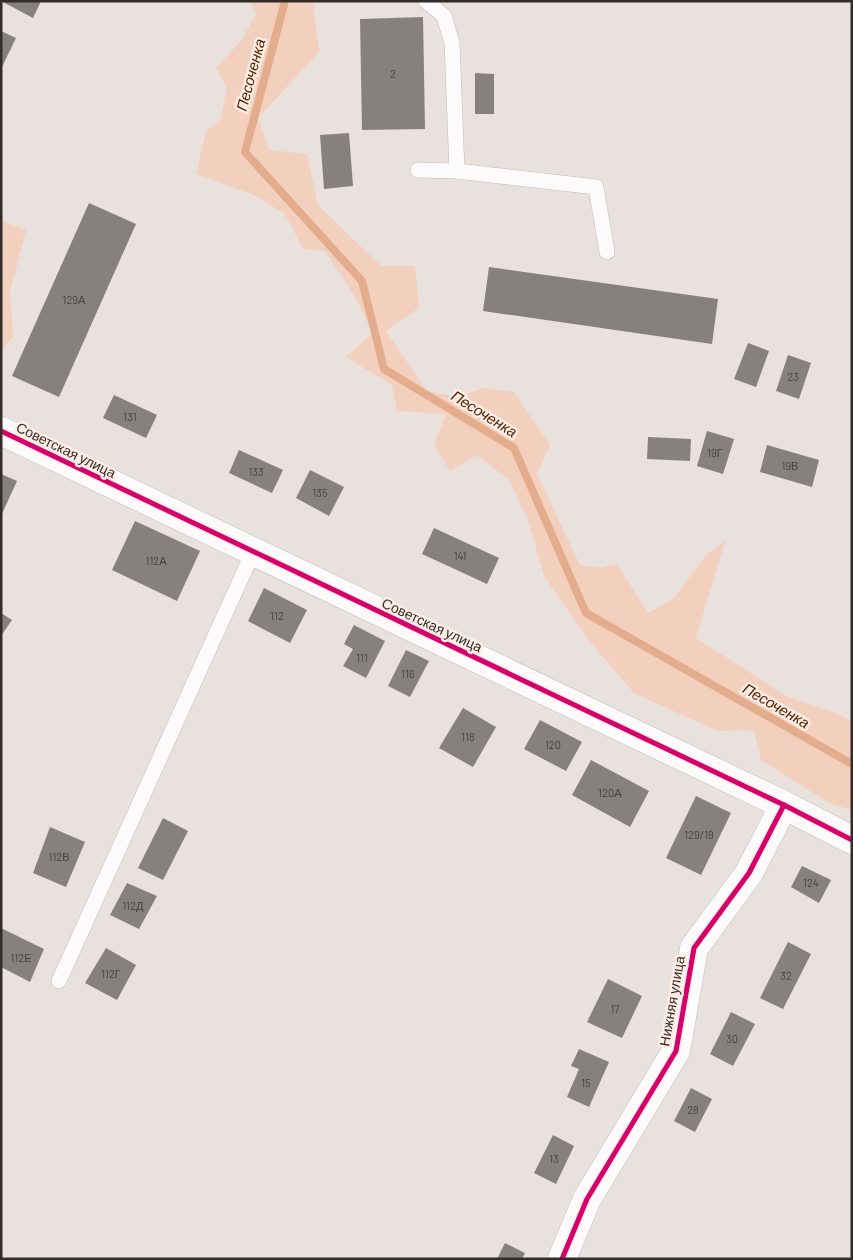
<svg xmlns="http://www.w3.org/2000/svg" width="853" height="1260" viewBox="0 0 853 1260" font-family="Barlow,sans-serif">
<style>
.green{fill:#f2d0bd}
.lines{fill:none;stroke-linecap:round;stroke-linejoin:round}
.stream{stroke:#e3ad8d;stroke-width:8}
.building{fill:#87817e}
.service-casing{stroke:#c2bcb8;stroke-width:16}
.minor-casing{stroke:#c2bcb8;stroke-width:29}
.tertiary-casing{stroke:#c2bcb8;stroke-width:29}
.service{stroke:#fcfafa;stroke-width:15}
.minor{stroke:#fcfafa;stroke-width:28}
.tertiary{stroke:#fcfafa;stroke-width:28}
.cycleway-casing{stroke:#fdede4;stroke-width:8}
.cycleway{stroke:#d6006c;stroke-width:5}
.labels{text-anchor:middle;stroke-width:5;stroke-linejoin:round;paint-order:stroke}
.number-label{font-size:11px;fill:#48423f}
.street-label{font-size:14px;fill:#332d2a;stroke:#fdede4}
.water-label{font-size:15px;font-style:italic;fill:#512300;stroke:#fdede4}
</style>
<rect width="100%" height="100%" fill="#e9e1dd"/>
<g class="green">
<path d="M 251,1 L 313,1 L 319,52 L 258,118 L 269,150 L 307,154 L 318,205 L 381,266 L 415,266 L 419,308 L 386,331 L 427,391 L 457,397 L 484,388 L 514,392 L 550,445 L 537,474 L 580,565 L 600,568 L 617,564 L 648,613 L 673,599 L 707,554 L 725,541 L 696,638 L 788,697 L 837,713 L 852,722 L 852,810 L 831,804 L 761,760 L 754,730 L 717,731 L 634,693 L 590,642 L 544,576 L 529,523 L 510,481 L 477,455 L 450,471 L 434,444 L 446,414 L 397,411 L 392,385 L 346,357 L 373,333 L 354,295 L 325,251 L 303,249 L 285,214 L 256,196 L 196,174 L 206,131 L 221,119 L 227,88 L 216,68 L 241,41 L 256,14 Z"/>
<path d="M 1,220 L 26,230 L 10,292 L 13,337 L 1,351 Z"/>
</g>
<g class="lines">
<path class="stream" d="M 285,1 L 245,152 L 362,281 L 384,369 L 514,448 L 586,613 L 852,764"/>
</g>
<g class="building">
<path d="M 1,1 L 41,1 L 33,18 Z"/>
<path d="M 423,17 L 425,129 L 362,130 L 360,19 Z"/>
<path d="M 1,31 L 16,38 L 1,69 Z"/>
<path d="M 475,73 L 494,74 L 494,114 L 475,114 Z"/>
<path d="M 349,133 L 353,186 L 324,189 L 320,135 Z"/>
<path d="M 89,203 L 136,224 L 59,397 L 12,376 Z"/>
<path d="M 489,267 L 718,299 L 712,344 L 483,311 Z"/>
<path d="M 748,343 L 769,351 L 756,387 L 734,379 Z"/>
<path d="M 788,355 L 811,363 L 799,399 L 776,391 Z"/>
<path d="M 114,395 L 157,415 L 146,438 L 103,418 Z"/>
<path d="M 707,431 L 734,439 L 723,474 L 697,466 Z"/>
<path d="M 648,437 L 691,439 L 690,461 L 647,459 Z"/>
<path d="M 767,445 L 819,460 L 812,487 L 760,472 Z"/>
<path d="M 239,450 L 283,470 L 272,493 L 229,473 Z"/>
<path d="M 310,470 L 344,487 L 329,516 L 296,498 Z"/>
<path d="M 1,474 L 17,481 L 1,516 Z"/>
<path d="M 135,521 L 200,551 L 177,601 L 112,570 Z"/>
<path d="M 434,528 L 499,558 L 487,584 L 422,554 Z"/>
<path d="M 264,588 L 307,610 L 290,643 L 248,621 Z"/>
<path d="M 1,613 L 12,620 L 1,636 Z"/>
<path d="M 354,625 L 385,641 L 366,678 L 343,666 L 353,649 L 344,644 Z"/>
<path d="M 406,650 L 429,661 L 410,697 L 388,686 Z"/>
<path d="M 463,708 L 496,727 L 473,767 L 439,748 Z"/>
<path d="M 540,720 L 582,742 L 566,771 L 524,749 Z"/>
<path d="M 591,760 L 649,791 L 630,827 L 572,795 Z"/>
<path d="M 696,796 L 731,813 L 701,875 L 666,858 Z"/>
<path d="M 163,818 L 188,831 L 163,880 L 138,868 Z"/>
<path d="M 50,827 L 85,842 L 66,887 L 33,873 Z"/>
<path d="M 802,866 L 831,880 L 819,903 L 791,887 Z"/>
<path d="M 127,883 L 157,896 L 139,929 L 110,915 Z"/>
<path d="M 1,928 L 44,949 L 30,982 L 1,967 Z"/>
<path d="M 788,942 L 811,954 L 783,1009 L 760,998 Z"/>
<path d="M 106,948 L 136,965 L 117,1000 L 85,983 Z"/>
<path d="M 608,979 L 642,996 L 622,1038 L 587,1022 Z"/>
<path d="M 731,1012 L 755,1024 L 733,1066 L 710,1054 Z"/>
<path d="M 579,1049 L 609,1062 L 589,1107 L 567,1097 L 579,1069 L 571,1066 Z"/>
<path d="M 691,1088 L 712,1099 L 695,1132 L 674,1121 Z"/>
<path d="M 553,1135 L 574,1146 L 556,1184 L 534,1173 Z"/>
<path d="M 505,1243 L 525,1253 L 522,1259 L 497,1259 Z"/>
</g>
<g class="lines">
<defs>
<g id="service">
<path d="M 418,170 L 457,171 L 452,43 L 444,16 L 426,1"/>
<path d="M 457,171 L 596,187 L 607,252"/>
<path d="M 59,981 L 253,552"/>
</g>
<path id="minor" d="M 562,1259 L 587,1199 L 676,1051 L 694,948 L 749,873 L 784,805"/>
<path id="tertiary" d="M 1,431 L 784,805 L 852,840"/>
</defs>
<use href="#service" class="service-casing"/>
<use href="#minor" class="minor-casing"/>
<use href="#tertiary" class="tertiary-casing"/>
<use href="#service" class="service"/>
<use href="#minor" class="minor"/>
<use href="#tertiary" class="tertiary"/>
<defs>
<g id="cycleway">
<path d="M 1,431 L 784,805 L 852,840"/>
<path d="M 562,1259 L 587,1199 L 676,1051 L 694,948 L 749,873 L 784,805"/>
</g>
</defs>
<use href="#cycleway" class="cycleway-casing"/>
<use href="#cycleway" class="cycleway"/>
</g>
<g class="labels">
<g class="number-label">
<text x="393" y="78">2</text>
<text x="74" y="304">129А</text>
<text x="793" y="381">23</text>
<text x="130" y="421">131</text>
<text x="715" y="457">19Г</text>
<text x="790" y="470">19В</text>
<text x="256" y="476">133</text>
<text x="320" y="497">135</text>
<text x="460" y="560">141</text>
<text x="156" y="565">112А</text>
<text x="277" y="620">112</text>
<text x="362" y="662">111</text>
<text x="408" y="678">116</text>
<text x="468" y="741">118</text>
<text x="553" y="749">120</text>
<text x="610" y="797">120А</text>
<text x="699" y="839">129/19</text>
<text x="59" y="861">112В</text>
<text x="811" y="887">124</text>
<text x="133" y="910">112Д</text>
<text x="21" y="962">112Е</text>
<text x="111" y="978">112Г</text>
<text x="786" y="980">32</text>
<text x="615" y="1013">17</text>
<text x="732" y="1043">30</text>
<text x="586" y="1087">15</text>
<text x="693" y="1114">28</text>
<text x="554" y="1163">13</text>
</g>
<g class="street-label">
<text transform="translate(66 450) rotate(26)" y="5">Советская улица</text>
<text transform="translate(432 625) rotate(25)" y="5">Советская улица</text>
<text transform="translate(672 1001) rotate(-80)" y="5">Нижняя улица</text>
</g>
<g class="water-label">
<text transform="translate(251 75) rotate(-75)" y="5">Песоченка</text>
<text transform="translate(484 414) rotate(32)" y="5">Песоченка</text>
<text transform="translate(776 706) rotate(30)" y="5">Песоченка</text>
</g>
</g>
<rect width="853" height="1260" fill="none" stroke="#332d2a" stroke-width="5"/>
</svg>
